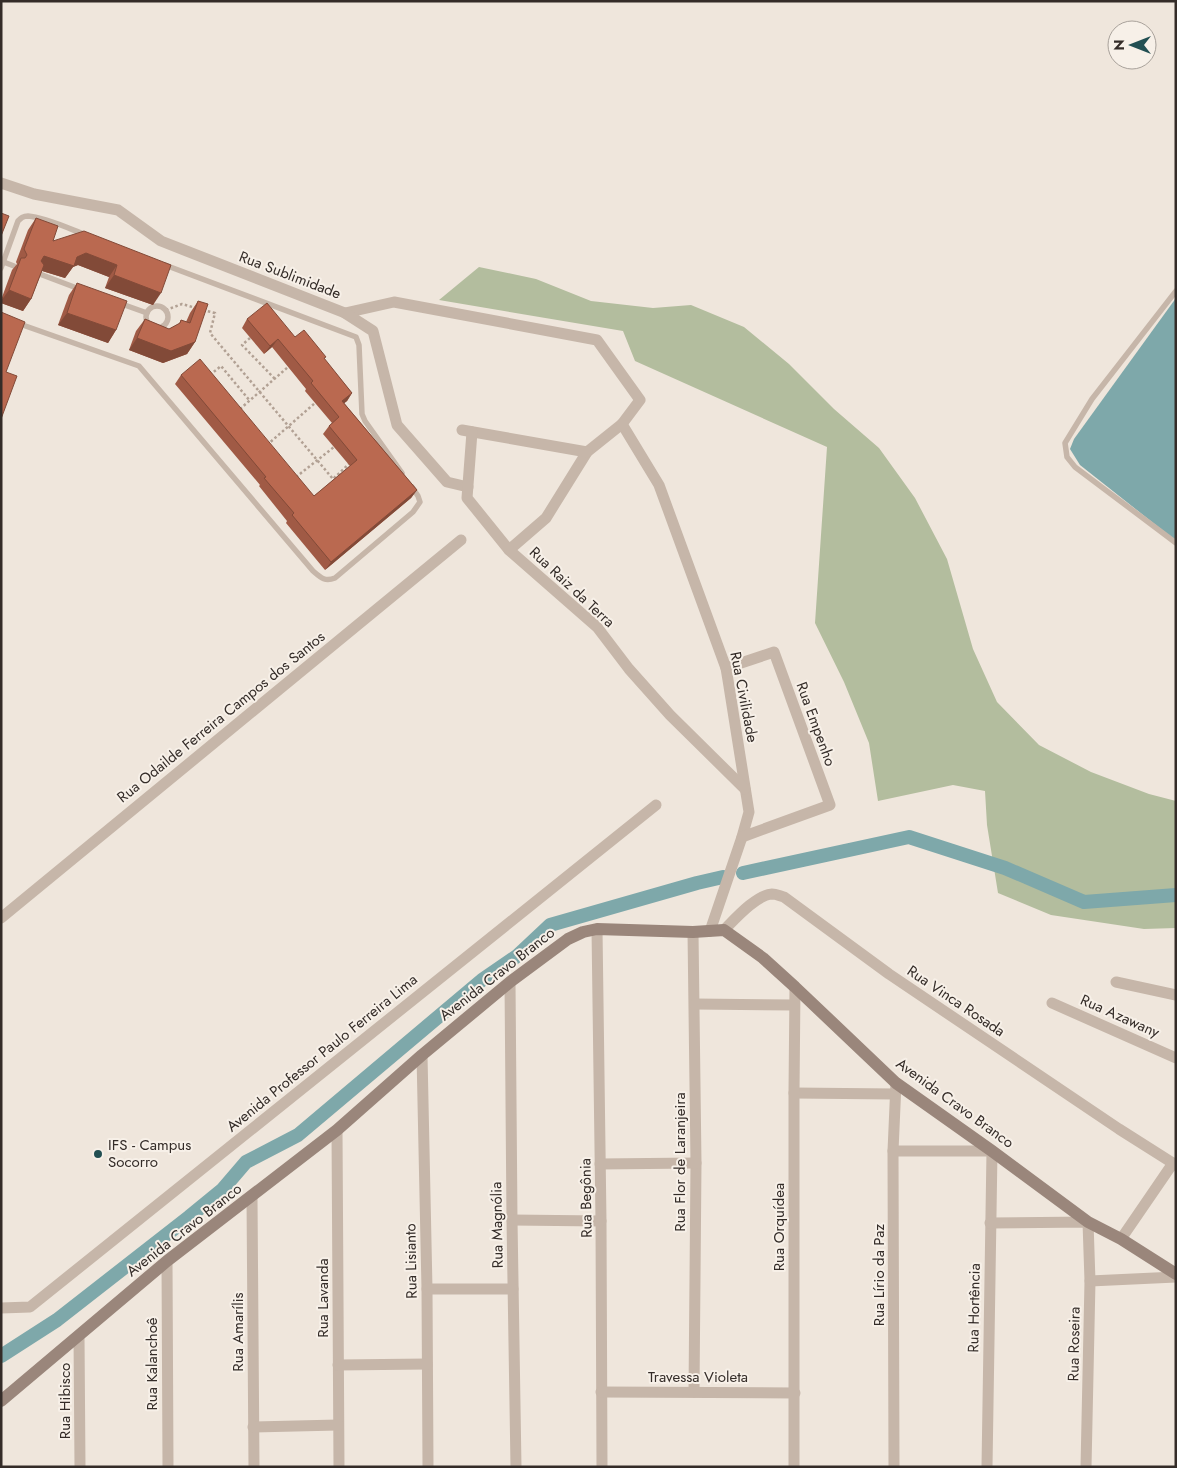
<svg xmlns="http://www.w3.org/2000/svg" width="1177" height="1468" viewBox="0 0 1177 1468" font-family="Jost,sans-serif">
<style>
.green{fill:#b3bd9e}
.water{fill:#7ea8aa}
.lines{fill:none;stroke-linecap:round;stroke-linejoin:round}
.canal{stroke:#7ea8aa;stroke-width:14}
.path{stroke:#b2a194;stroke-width:2.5;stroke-dasharray:2.5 2.5;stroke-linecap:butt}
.lane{stroke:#c6b6a9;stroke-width:5.5}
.street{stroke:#c6b6a9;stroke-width:11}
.secondary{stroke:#9a867b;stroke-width:12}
.wall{fill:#a05a45}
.shaded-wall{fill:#824a38}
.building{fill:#ba6950;stroke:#824a38}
.poi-dot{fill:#224f52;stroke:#f7f0e8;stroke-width:2}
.labels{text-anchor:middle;stroke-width:4;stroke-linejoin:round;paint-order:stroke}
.street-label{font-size:15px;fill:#342c28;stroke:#f7f0e8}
.poi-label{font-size:15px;fill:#342c28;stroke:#f7f0e8;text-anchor:start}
</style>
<rect width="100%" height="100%" fill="#efe6dc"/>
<path class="green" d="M 479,267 L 536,279 L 591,301 L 653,308 L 691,305 L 744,327 L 789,364 L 834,409 L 879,448 L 915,498 L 947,559 L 973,649 L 997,702 L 1039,745 L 1091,772 L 1149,794 L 1176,801 L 1176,928 L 1144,929 L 1051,915 L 998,893 L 987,825 L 985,791 L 953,785 L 878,801 L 869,743 L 844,682 L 815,623 L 827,447 L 635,361 L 623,331 L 439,300 Z"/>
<path class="water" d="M 1176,298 L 1176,541 L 1080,465 L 1070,449 L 1074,439 Z"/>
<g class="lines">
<g class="canal">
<path d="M 743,873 L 909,837 L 1005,868 L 1084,902 L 1176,895"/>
<path d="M 1,1356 L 57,1320 L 189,1217 L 222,1190 L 246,1162 L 298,1135 L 482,980 L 517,956 L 550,925 L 697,883 L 723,877"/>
</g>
<g class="path">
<path d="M 166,310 L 182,304 L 196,308"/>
<path d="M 203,310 L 215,313 L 210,333 L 333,479 L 350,463"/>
<path d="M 250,338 L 242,345 L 275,379"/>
<path d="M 210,375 L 221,366 L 250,401"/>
<path d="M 240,409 L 288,367"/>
<path d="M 267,445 L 315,403"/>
<path d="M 296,477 L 334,447"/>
</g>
<g class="lane">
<path d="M 1,261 L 14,266"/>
<path d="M 165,265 L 356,337 L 359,345 L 362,414 L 365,421 L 402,473"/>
<path d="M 1,268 L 18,221 C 21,218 23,216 28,216 C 45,217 70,229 86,235"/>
<path d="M 37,273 L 82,290"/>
<path d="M 1176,291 L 1092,399 L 1065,443 L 1067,457 L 1075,467 L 1176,543"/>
<path d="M 119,303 L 147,313"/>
<circle cx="157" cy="317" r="11"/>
<path d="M 17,323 L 139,366 L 313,571 C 321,578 325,582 335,578 L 413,512 L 420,502 L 418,496 L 412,487"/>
</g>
<g class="street">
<path d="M 1,183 L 34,194 L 118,210 L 161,241 L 345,313 L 394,302 L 597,340 L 640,400 L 622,424 L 587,452 L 546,518 L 509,550"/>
<path d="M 345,313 L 373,331 L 397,425 L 447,482 L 468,487"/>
<path d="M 622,424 L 659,485 L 726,668 L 728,680 L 749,812 L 742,837 L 710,931"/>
<path d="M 462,430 L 587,452"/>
<path d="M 472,432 L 467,498 L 509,550 L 597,627 L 629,669 L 670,715 L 745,789"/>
<path d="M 726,668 L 774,652 L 830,805 L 742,837"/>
<path d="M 1,918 L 461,540"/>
<path d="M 597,929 L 601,1221 L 602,1467"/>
<path d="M 724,930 C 735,919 756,895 772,894 C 776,894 780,896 784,897 L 889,974 L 1119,1129 L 1176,1165"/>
<path d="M 693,932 L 696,1163 L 694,1392"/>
<path d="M 510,982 L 512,1220 L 516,1467"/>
<path d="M 1116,982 L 1176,995"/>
<path d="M 1052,1003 L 1176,1058"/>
<path d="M 695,1004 L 794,1005"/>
<path d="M 422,1055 L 427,1289 L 428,1467"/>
<path d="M 794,1093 L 895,1094"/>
<path d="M 337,1130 L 339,1467"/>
<path d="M 893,1151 L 992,1151 L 987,1467"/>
<path d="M 600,1164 L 696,1163"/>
<path d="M 252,1197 L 254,1467"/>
<path d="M 512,1220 L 601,1221"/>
<path d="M 990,1223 L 1088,1222 L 1090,1281 L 1086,1467"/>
<path d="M 1121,1239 L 1173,1163"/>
<path d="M 167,1261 L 168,1467"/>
<path d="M 1090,1281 L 1176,1277"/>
<path d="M 427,1289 L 513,1289"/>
<path d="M 1,1308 L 30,1307 L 656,805"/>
<path d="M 79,1336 L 80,1467"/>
<path d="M 338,1365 L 427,1364"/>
<path d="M 601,1392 L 795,1393"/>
<path d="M 253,1427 L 338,1425"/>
<path d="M 794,1467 L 794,1093 L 795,987"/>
<path d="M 894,1467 L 893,1151 L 896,1083"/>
</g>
<path class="secondary" d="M 1,1401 L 167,1261 L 337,1130 L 422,1055 L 510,982 L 568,939 L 583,932 L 597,929 L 693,932 L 724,930 L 763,958 L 795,987 L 896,1083 L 992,1151 L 1088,1222 L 1121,1239 L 1176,1274"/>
</g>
<g class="wall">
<path d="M 36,218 L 53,241 L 171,265 L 153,305 L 105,288 L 109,277 L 78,265 L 73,267 L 65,278 L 42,271 L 31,299 L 23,311 L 1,303 L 1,300 L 12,270 L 17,264 L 16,262 L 28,230 Z"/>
<path d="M 77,283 L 116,330 L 108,343 L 58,325 L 69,295 Z"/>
<path d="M 198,301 L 195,342 L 187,354 L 163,363 L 129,350 L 136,331 L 145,319 L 169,329 L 179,324 L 181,320 L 186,322 L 190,313 Z"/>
<path d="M 247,319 L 295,337 L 324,359 L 352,393 L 347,401 L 344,403 L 417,490 L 411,498 L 325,570 L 286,523 L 287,521 L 259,486 L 260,485 L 175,384 L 181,375 L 314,496 L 350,466 L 323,434 L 329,426 L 332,423 L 305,391 L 306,389 L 272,347 L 264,354 L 242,328 Z"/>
</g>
<g class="shaded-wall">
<path d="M 86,253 L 117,265 L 109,277 L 78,265 L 73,267 L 65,278 L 36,269 L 44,256 L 77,257 Z"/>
<path d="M 114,275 L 161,293 L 153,305 L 105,288 Z"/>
<path d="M 9,290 L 31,299 L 23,311 L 1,303 L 1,301 Z"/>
<path d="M 67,313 L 116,330 L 108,343 L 58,325 Z"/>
<path d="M 137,338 L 195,342 L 187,354 L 163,363 L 129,350 Z"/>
<path d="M 278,339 L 272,347 L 264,354 L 270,346 Z"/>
<path d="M 352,393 L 347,401 L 336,410 L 342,401 Z"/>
<path d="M 417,490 L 411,498 L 325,570 L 331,562 Z"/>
</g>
<g class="building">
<path d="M 1,213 L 9,216 L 1,236 Z"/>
<path d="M 36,218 L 58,226 L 53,241 L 84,231 L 171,265 L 161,293 L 114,275 L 117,265 L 86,253 L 77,257 L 74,266 L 44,256 L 41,261 L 44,265 L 31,299 L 9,290 L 21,258 L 25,258 L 27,255 L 24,249 Z"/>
<path d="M 77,283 L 127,301 L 116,330 L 67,313 Z"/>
<path d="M 198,301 L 208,304 L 195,342 L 171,351 L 137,338 L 145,319 L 169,329 L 180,323 L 181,320 L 190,323 Z"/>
<path d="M 267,303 L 295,337 L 304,330 L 326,357 L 324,358 L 352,393 L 342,401 L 417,490 L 331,562 L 292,515 L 294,513 L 264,478 L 266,477 L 181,375 L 200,359 L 314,496 L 357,460 L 329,426 L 339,417 L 311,383 L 313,381 L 278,339 L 270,346 L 247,319 Z"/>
<path d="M 1,312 L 25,322 L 6,372 L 17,376 L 1,419 Z"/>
</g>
<circle class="poi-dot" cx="98" cy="1154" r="5"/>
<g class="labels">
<g class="street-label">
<text transform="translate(290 275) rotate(21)" y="5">Rua Sublimidade</text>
<text transform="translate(572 587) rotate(43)" y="5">Rua Raiz da Terra</text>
<text transform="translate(744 697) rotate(79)" y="5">Rua Civilidade</text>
<text transform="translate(221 717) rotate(-39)" y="5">Rua Odailde Ferreira Campos dos Santos</text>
<text transform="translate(816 724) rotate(70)" y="5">Rua Empenho</text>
<text transform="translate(497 974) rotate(-38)" y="5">Avenida Cravo Branco</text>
<text transform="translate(956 1001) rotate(34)" y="5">Rua Vinca Rosada</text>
<text transform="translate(1120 1016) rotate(24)" y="5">Rua Azawany</text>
<text transform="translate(322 1053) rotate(-39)" y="5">Avenida Professor Paulo Ferreira Lima</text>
<text transform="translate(955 1103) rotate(36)" y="5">Avenida Cravo Branco</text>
<text transform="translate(680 1162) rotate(-90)" y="5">Rua Flor de Laranjeira</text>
<text transform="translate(586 1198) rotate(-91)" y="5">Rua Begônia</text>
<text transform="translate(497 1225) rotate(-91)" y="5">Rua Magnólia</text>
<text transform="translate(779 1227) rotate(-90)" y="5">Rua Orquídea</text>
<text transform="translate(184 1230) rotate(-38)" y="5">Avenida Cravo Branco</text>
<text transform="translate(411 1261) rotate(-91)" y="5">Rua Lisianto</text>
<text transform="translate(879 1275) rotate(-90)" y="5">Rua Lírio da Paz</text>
<text transform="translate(323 1298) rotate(-90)" y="5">Rua Lavanda</text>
<text transform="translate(974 1308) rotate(-89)" y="5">Rua Hortência</text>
<text transform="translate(238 1332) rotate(-90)" y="5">Rua Amarílis</text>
<text transform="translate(1074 1344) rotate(-89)" y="5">Rua Roseira</text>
<text transform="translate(152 1364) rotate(-90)" y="5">Rua Kalanchoê</text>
<text x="698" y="1382">Travessa Violeta</text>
<text transform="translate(65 1401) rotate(-90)" y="5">Rua Hibisco</text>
</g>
<g class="poi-label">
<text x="108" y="1150">IFS - Campus<tspan x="108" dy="17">Socorro</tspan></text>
</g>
</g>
<rect width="1177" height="1468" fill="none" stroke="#342c28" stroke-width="5"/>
<g transform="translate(1132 45) rotate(270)"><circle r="24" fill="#f7f0e8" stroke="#a9a29b"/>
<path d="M0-4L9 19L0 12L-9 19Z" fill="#224f52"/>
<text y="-8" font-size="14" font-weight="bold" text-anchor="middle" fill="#342c28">N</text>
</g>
</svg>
